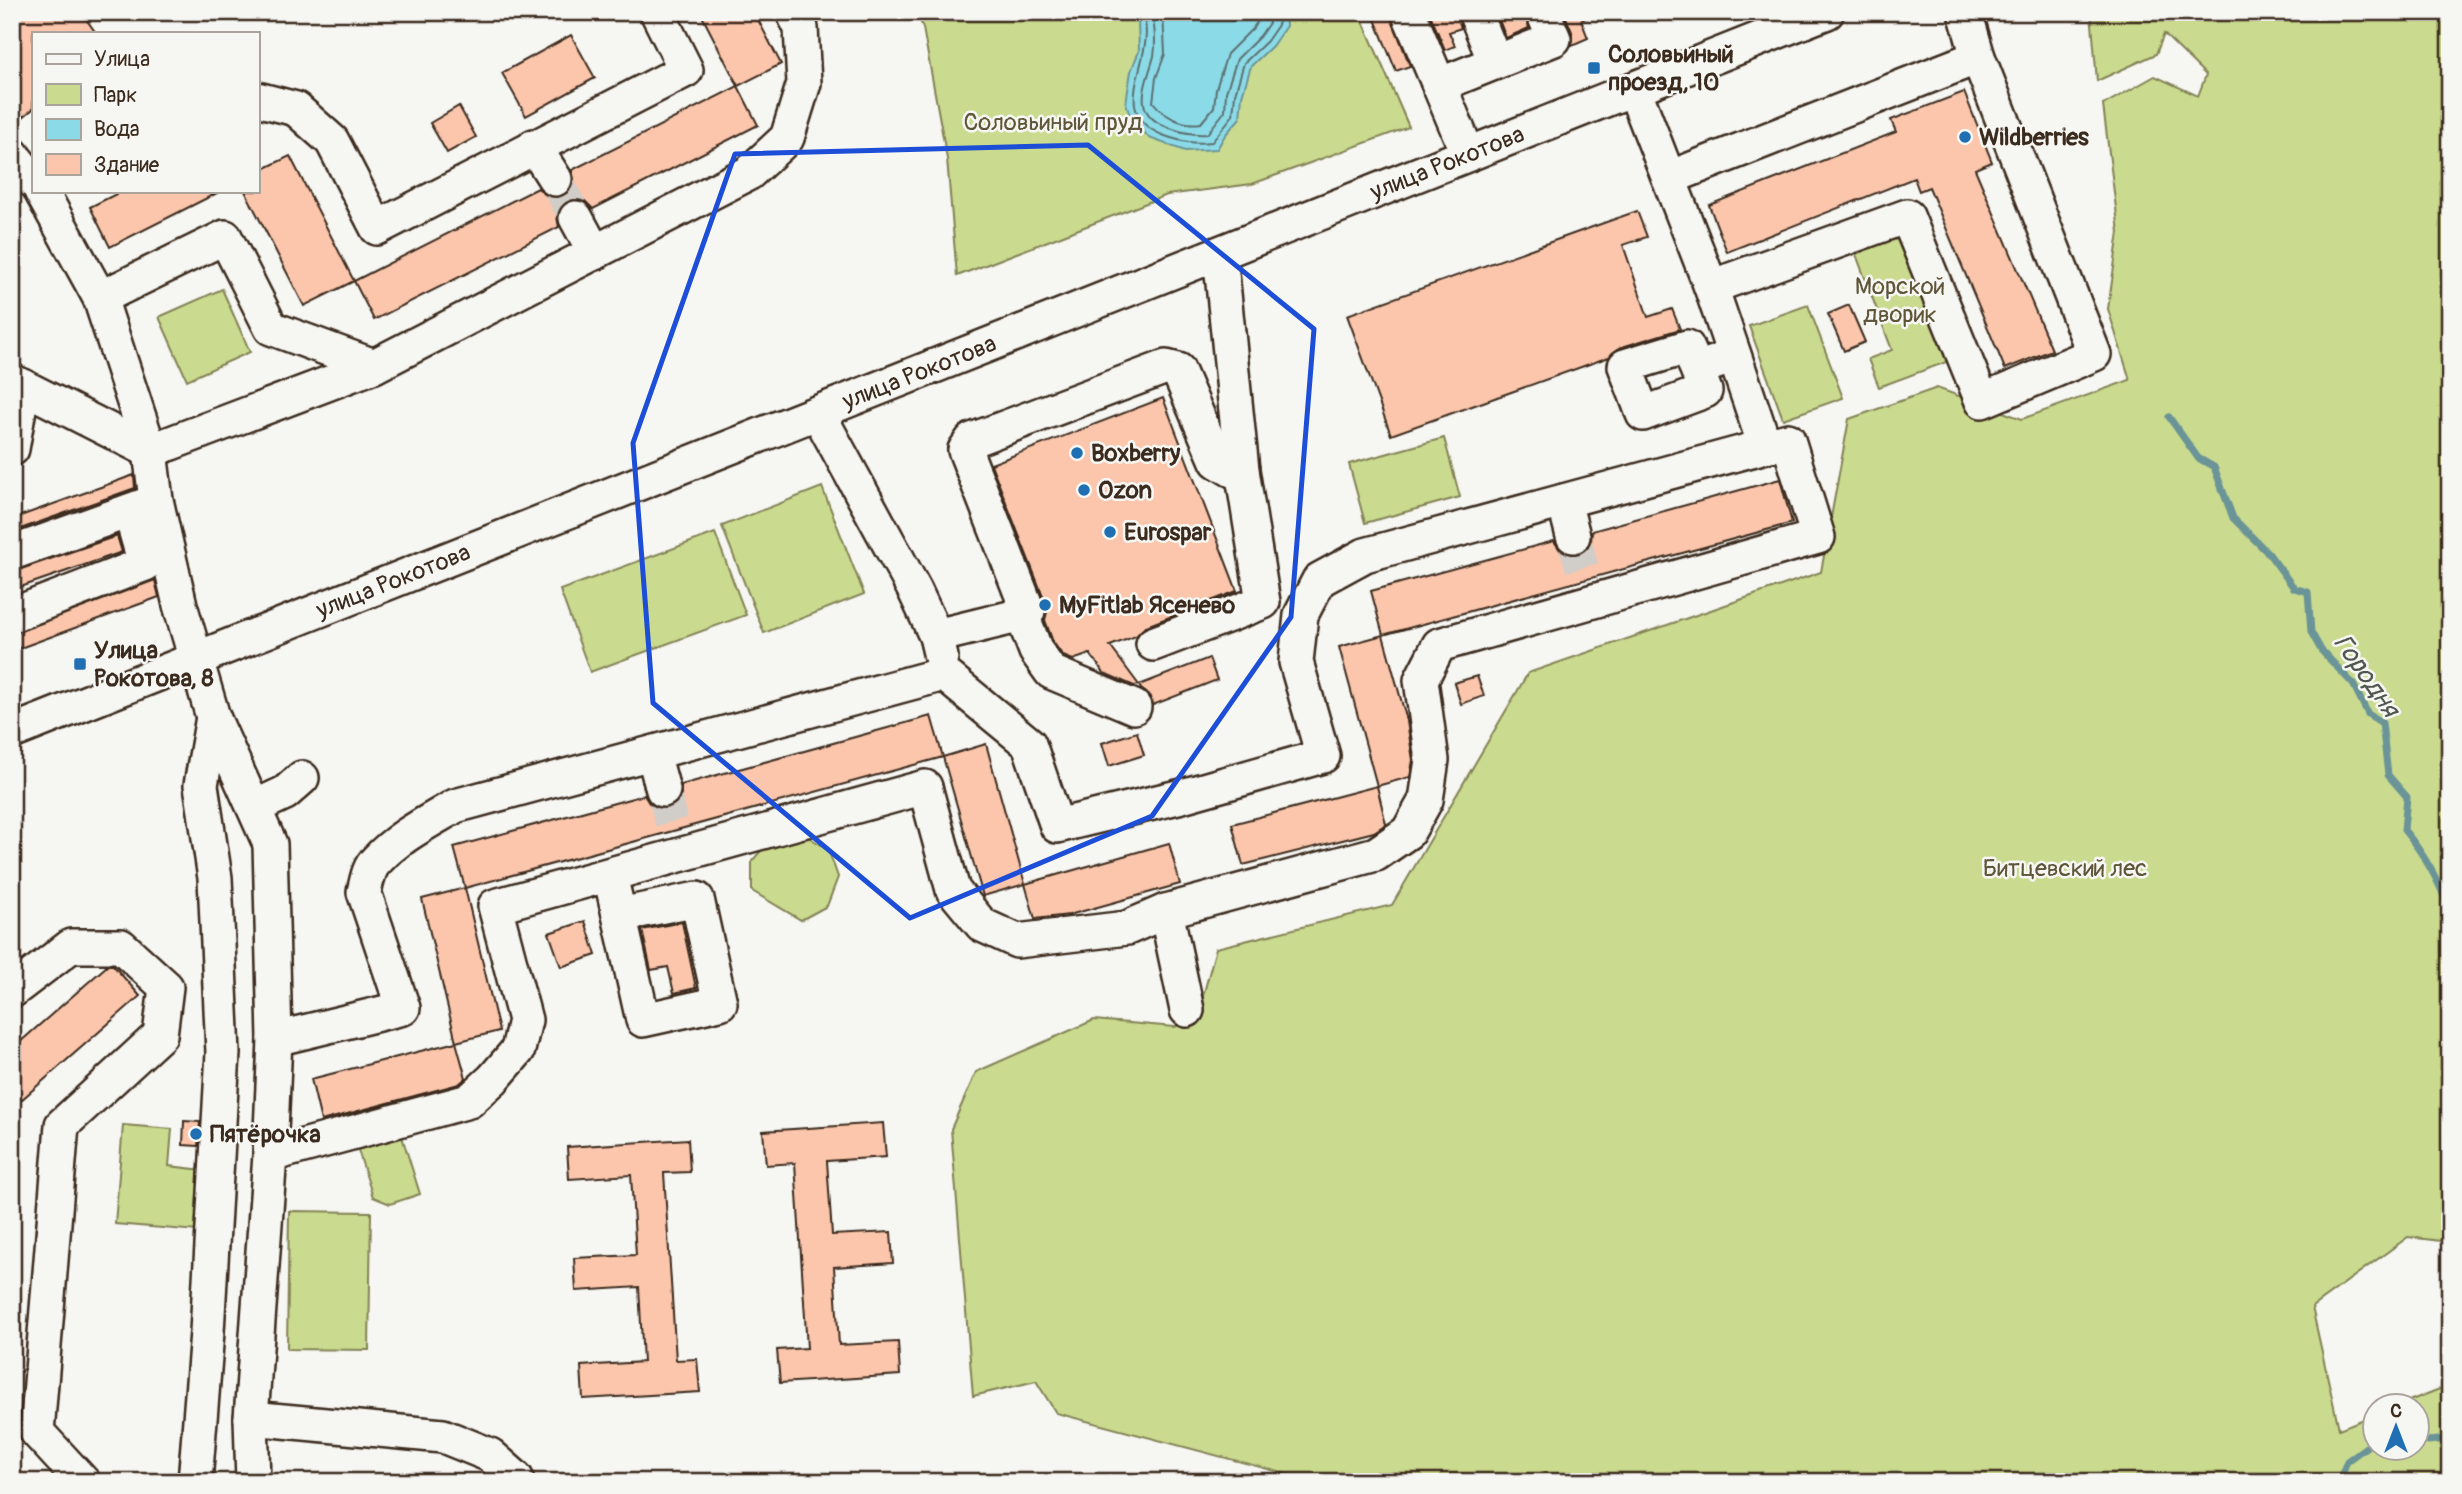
<svg xmlns="http://www.w3.org/2000/svg" width="2462" height="1494" viewBox="0 0 2462 1494" font-family="Pangolin,sans-serif">
<style>
.green{fill:#cada8e;stroke:#828256;stroke-width:2}
.water{fill:#8bdae8;stroke:#6b9497;stroke-width:2}
.lines{fill:none;stroke-linecap:round;stroke-linejoin:round}
.shore{stroke:#5b706f;stroke-width:2}
.stream{stroke:#6b9497;stroke-width:7}
.building{fill:#fbc6ac;stroke:#3b2a1e;stroke-width:2}
.minor-tunnel{stroke:#d1cdc8;stroke-width:33;stroke-dasharray:33 17;stroke-linecap:butt}
.minor-casing{stroke:#3b2a1e;stroke-width:38}
.minor{stroke:#f6f6f2;stroke-width:33}
.marked{fill:none;stroke:#1d4ed8;stroke-width:5;stroke-linejoin:round}
.poi-dot{fill:#1f6fb2;stroke:#f6f6f2;stroke-width:2.5}
.labels{text-anchor:middle;stroke-width:5;stroke-linejoin:round;paint-order:stroke}
.poi-label{font-size:24px;font-weight:bold;fill:#3b2a1e;stroke:#f6f6f2;text-anchor:start}
.park-label{font-size:24px;fill:#5f563a;stroke:#f6f6f2}
.street-label{font-size:24px;fill:#3b2a1e;stroke:#f6f6f2}
.water-label{font-size:26px;font-style:italic;fill:#4f5650;stroke:#f6f6f2}
</style>
<rect width="100%" height="100%" fill="#f6f6f2"/>
<filter id="ink" filterUnits="userSpaceOnUse"><feTurbulence type="fractalNoise" baseFrequency=".0143" numOctaves="2"/><feDisplacementMap in="SourceGraphic" scale="14" xChannelSelector="R" yChannelSelector="G"/><feConvolveMatrix kernelMatrix="1 2 1 2 8 2 1 2 1" color-interpolation-filters="sRGB"/></filter>
<g filter="url(#ink)">
<g class="green">
<path d="M 917,12 L 1359,12 L 1409,127 L 1252,184 L 1167,195 L 957,276 L 947,159 L 923,28 Z"/>
<path d="M 2091,12 L 2450,12 L 2450,1242 L 2408,1237 L 2312,1307 L 2339,1429 L 2374,1415 L 2374,1448 L 2416,1448 L 2416,1406 L 2396,1406 L 2450,1385 L 2450,1482 L 1317,1482 L 1056,1413 L 1036,1381 L 973,1396 L 951,1129 L 976,1072 L 1094,1020 L 1175,1027 L 1199,1011 L 1216,948 L 1392,905 L 1528,673 L 1821,572 L 1849,419 L 1937,388 L 2022,419 L 2130,380 L 2108,309 L 2119,232 L 2103,105 L 2155,76 L 2198,96 L 2206,75 L 2164,34 L 2156,54 L 2097,81 Z"/>
<path d="M 1901,232 L 1949,361 L 1879,387 L 1868,359 L 1892,350 L 1854,249 Z"/>
<path d="M 222,289 L 250,352 L 187,380 L 159,317 Z"/>
<path d="M 1808,305 L 1843,398 L 1783,419 L 1749,326 Z"/>
<path d="M 1444,438 L 1460,497 L 1365,523 L 1349,464 Z"/>
<path d="M 822,487 L 864,594 L 764,633 L 722,526 Z"/>
<path d="M 715,533 L 746,615 L 590,672 L 560,590 Z"/>
<path d="M 802,833 L 828,849 L 838,877 L 827,906 L 801,920 L 752,891 L 752,861 L 772,838 Z"/>
<path d="M 123,1125 L 172,1129 L 169,1166 L 203,1170 L 198,1231 L 115,1224 Z"/>
<path d="M 400,1130 L 420,1194 L 390,1204 L 373,1197 L 356,1144 Z"/>
<path d="M 289,1211 L 371,1212 L 369,1350 L 287,1349 Z"/>
</g>
<path class="water" d="M 1134,12 L 1285,12 L 1286,26 L 1272,46 L 1251,66 L 1242,96 L 1240,118 L 1225,135 L 1217,149 L 1185,151 L 1149,138 L 1130,116 L 1126,103 L 1131,71 L 1139,51 L 1138,21 Z"/>
<g class="lines">
<g class="shore">
<path d="M 1142,12 C 1161,56 1101,113 1165,136 C 1182,142 1194,144 1212,142 L 1233,115 L 1235,94 L 1244,63 L 1267,41 L 1278,25 L 1279,12"/>
<path d="M 1151,12 C 1155,24 1156,44 1154,56 C 1146,86 1129,114 1170,128 C 1183,133 1193,135 1207,134 L 1225,111 L 1226,92 L 1237,59 L 1260,36 L 1269,23 L 1270,12"/>
<path d="M 1163,12 L 1165,54 L 1156,78 L 1153,102 C 1165,117 1182,126 1201,123 L 1214,107 L 1216,89 L 1227,54 L 1253,28 L 1259,19 L 1259,12"/>
</g>
<g class="stream">
<path d="M 2169,417 L 2198,458 L 2214,467 L 2233,518 L 2269,554 L 2294,588 L 2308,592 L 2311,632 L 2321,650 L 2353,684 L 2368,714 L 2382,723 L 2388,775 L 2407,797 L 2404,830 C 2424,854 2439,881 2450,911"/>
<path d="M 2450,933 L 2447,949 L 2450,957"/>
<path d="M 2450,1127 L 2446,1139 L 2450,1149"/>
<path d="M 2450,1154 L 2445,1164 L 2450,1169"/>
<path d="M 2416,1442 L 2450,1439"/>
<path d="M 2339,1482 L 2347,1461 L 2374,1441"/>
</g>
</g>
<g class="building">
<path d="M 12,12 L 81,12 L 96,33 L 33,33 L 33,109 L 23,117 L 12,103 Z"/>
<path d="M 700,12 L 754,12 L 781,64 L 738,86 Z"/>
<path d="M 1372,12 L 1389,12 L 1410,66 L 1396,71 Z"/>
<path d="M 1429,12 L 1456,12 L 1461,28 L 1449,32 L 1455,46 L 1445,50 Z"/>
<path d="M 1496,12 L 1524,12 L 1529,28 L 1506,38 Z"/>
<path d="M 1564,12 L 1598,12 L 1581,20 L 1588,38 L 1572,45 L 1572,32 Z"/>
<path d="M 571,35 L 595,78 L 526,116 L 502,73 Z"/>
<path d="M 738,86 L 758,125 L 593,209 L 585,201 L 577,199 L 567,201 L 559,209 L 557,217 L 559,227 L 374,320 L 354,281 L 538,188 L 547,196 L 556,198 L 565,196 L 572,187 L 574,179 L 572,170 Z"/>
<path d="M 1964,92 L 1992,162 L 1975,169 L 2052,350 L 2005,369 L 1929,187 L 1919,191 L 1914,178 L 1727,252 L 1709,205 L 1896,132 L 1891,120 Z"/>
<path d="M 459,106 L 476,137 L 447,153 L 430,123 Z"/>
<path d="M 290,156 L 354,281 L 304,306 L 245,191 L 257,191 L 257,172 Z"/>
<path d="M 122,191 L 221,191 L 110,247 L 90,207 Z"/>
<path d="M 1637,211 L 1647,237 L 1623,245 L 1648,317 L 1672,309 L 1680,329 L 1619,348 L 1609,357 L 1391,435 L 1347,315 Z"/>
<path d="M 1849,305 L 1865,342 L 1844,351 L 1828,314 Z"/>
<path d="M 1163,398 L 1237,591 L 1146,626 L 1136,636 L 1110,646 L 1139,685 L 1134,686 L 1104,673 L 1090,654 L 1073,660 L 1063,656 L 1053,642 L 1045,620 L 1047,612 L 1046,604 L 991,464 Z"/>
<path d="M 134,475 L 135,488 L 12,532 L 12,519 Z"/>
<path d="M 1780,479 L 1792,523 L 1383,635 L 1371,591 L 1554,541 L 1560,550 L 1567,554 L 1578,554 L 1586,550 L 1591,542 L 1592,531 Z"/>
<path d="M 117,536 L 122,552 L 12,590 L 12,572 Z"/>
<path d="M 155,580 L 159,597 L 12,651 L 12,634 Z"/>
<path d="M 1383,635 L 1407,721 L 1413,760 L 1410,777 L 1377,786 L 1339,647 Z"/>
<path d="M 1209,658 L 1217,680 L 1153,705 L 1149,695 L 1141,689 L 1139,685 Z"/>
<path d="M 1477,676 L 1484,696 L 1461,704 L 1454,683 Z"/>
<path d="M 931,716 L 943,757 L 465,888 L 454,847 L 644,795 L 649,803 L 657,808 L 669,808 L 677,803 L 681,796 L 681,785 Z"/>
<path d="M 1137,732 L 1144,755 L 1109,766 L 1102,743 Z"/>
<path d="M 986,744 L 1025,884 L 983,896 L 943,757 Z"/>
<path d="M 1377,786 L 1386,824 L 1374,832 L 1243,865 L 1232,824 Z"/>
<path d="M 1169,843 L 1180,884 L 1069,915 L 1035,919 L 1025,884 Z"/>
<path d="M 465,888 L 499,1031 L 456,1042 L 422,899 Z"/>
<path d="M 585,921 L 596,955 L 561,967 L 549,933 Z"/>
<path d="M 682,922 L 696,988 L 674,993 L 668,967 L 651,970 L 642,930 Z"/>
<path d="M 108,965 L 113,965 L 140,996 L 12,1108 L 12,1049 Z"/>
<path d="M 456,1042 L 466,1078 L 459,1084 L 321,1121 L 311,1079 Z"/>
<path d="M 184,1121 L 200,1122 L 198,1146 L 183,1145 Z"/>
<path d="M 883,1123 L 886,1157 L 827,1161 L 832,1235 L 891,1232 L 893,1263 L 834,1267 L 839,1345 L 898,1342 L 900,1375 L 780,1383 L 777,1350 L 807,1348 L 795,1163 L 766,1165 L 763,1131 Z"/>
<path d="M 688,1139 L 690,1172 L 664,1173 L 676,1360 L 697,1359 L 700,1392 L 583,1399 L 581,1366 L 643,1362 L 639,1287 L 576,1291 L 574,1258 L 636,1255 L 631,1175 L 569,1179 L 567,1147 Z"/>
</g>
<g class="lines">
<g class="minor-tunnel">
<path d="M 555,179 L 576,218"/>
<path d="M 1573,536 L 1586,580"/>
<path d="M 663,790 L 674,831"/>
</g>
<defs>
<g id="minor">
<path d="M 1408,12 L 1439,85"/>
<path d="M 1475,12 L 1495,62"/>
<path d="M 1634,89 L 1711,287 L 1765,446"/>
<path d="M 257,99 L 296,109 L 332,141 L 377,228 L 686,70 L 657,12"/>
<path d="M 534,146 L 555,179"/>
<path d="M 12,154 L 33,181"/>
<path d="M 1468,154 L 1439,85 L 1554,39 L 1543,12"/>
<path d="M 1669,178 L 1978,57"/>
<path d="M 41,191 L 100,298 L 150,451 L 156,500 L 180,605 L 213,717 L 270,844 L 275,1039 L 270,1155 L 251,1418 L 253,1482"/>
<path d="M 576,218 L 595,253"/>
<path d="M 1711,287 L 1907,216 L 1982,401 L 2094,354 L 1978,57 L 1965,12"/>
<path d="M 100,298 L 225,237 L 271,328 L 374,366 L 749,173 L 787,138 L 804,83 L 801,28 L 793,12"/>
<path d="M 1697,369 L 1705,391 L 1643,414 L 1625,366 L 1687,347 L 1697,369 L 1734,356"/>
<path d="M 12,381 L 150,451 L 374,366"/>
<path d="M 818,413 L 915,591 L 936,636 L 941,657"/>
<path d="M 12,449 L 23,386"/>
<path d="M 1564,501 L 1573,536"/>
<path d="M 12,553 L 151,503"/>
<path d="M 12,615 L 145,564 L 130,511"/>
<path d="M 1022,615 L 1036,651 L 1051,672 L 1134,707"/>
<path d="M 936,636 L 1022,615 L 1028,611 L 965,450 L 972,440 L 1166,367 L 1178,370 L 1217,461 L 1232,470 L 1242,470"/>
<path d="M 1153,644 L 1263,602 L 1242,470 L 1220,254"/>
<path id="s1" d="M 12,732 L 1827,12"/>
<path d="M 653,753 L 663,790"/>
<path d="M 255,807 L 285,793 L 302,778"/>
<path d="M 610,875 L 643,1020 L 720,1003 L 697,899 L 620,915"/>
<path d="M 1166,911 L 1187,1010"/>
<path d="M 12,991 L 71,946 L 121,946 L 166,987 L 160,1035 L 62,1125 L 37,1432 L 83,1482"/>
<path d="M 270,1155 L 469,1101 L 493,1079 L 518,1050 L 525,1020 L 495,906 L 925,787 L 953,890 L 982,925 L 1017,941 L 1127,928 L 1166,911 L 1376,854 L 1408,832 L 1426,800 L 1432,760 L 1421,680 L 1439,645 L 1818,537 L 1788,440 L 1365,555 L 1319,580 L 1301,615 L 1296,662 L 1323,756 L 1182,796 L 1057,826 L 1029,744 L 944,674 L 455,806 C 428,822 398,837 376,861 C 368,869 367,881 364,892 L 403,1008 L 275,1039"/>
<path d="M 251,1418 L 443,1436 L 490,1455 L 516,1478 L 517,1482"/>
<path d="M 195,1482 L 207,1332 L 223,1053 L 215,878 L 201,785 L 213,717"/>
</g>
</defs>
<use href="#minor" class="minor-casing"/>
<use href="#minor" class="minor"/>
</g>
</g>
<path class="marked" d="M 1088,145 L 1314,329 L 1291,617 L 1152,816 L 910,918 L 653,703 L 633,443 L 735,154 Z"/>
<g class="poi-dot">
<rect x="1587" y="61" width="14" height="14" rx="3.5"/>
<circle cx="1965" cy="137" r="7"/>
<circle cx="1077" cy="453" r="7"/>
<circle cx="1084" cy="490" r="7"/>
<circle cx="1110" cy="532" r="7"/>
<circle cx="1045" cy="605" r="7"/>
<rect x="73" y="657" width="14" height="14" rx="3.5"/>
<circle cx="196" cy="1134" r="7"/>
</g>
<g class="labels">
<g class="poi-label">
<text x="1608" y="62">Соловьиный<tspan x="1608" dy="28">проезд, 10</tspan></text>
<text x="1979" y="145">Wildberries</text>
<text x="1091" y="461">Boxberry</text>
<text x="1098" y="498">Ozon</text>
<text x="1124" y="540">Eurospar</text>
<text x="1059" y="613">MyFitlab Ясенево</text>
<text x="94" y="658">Улица<tspan x="94" dy="28">Рокотова, 8</tspan></text>
<text x="210" y="1142">Пятёрочка</text>
</g>
<g class="park-label">
<text x="1053" y="130">Соловьиный пруд</text>
<text x="1900" y="294">Морской<tspan x="1900" dy="28">дворик</tspan></text>
<text x="2065" y="876">Битцевский лес</text>
</g>
<g class="street-label">
<text dy="8" stroke="none"><textPath href="#s1" startOffset="1544">улица Рокотова</textPath></text>
<text dy="8" stroke="none"><textPath href="#s1" startOffset="976">улица Рокотова</textPath></text>
<text dy="8" stroke="none"><textPath href="#s1" startOffset="410">улица Рокотова</textPath></text>
</g>
<g class="water-label">
<text transform="translate(2367 675) rotate(55)" y="9">Городня</text>
</g>
</g>
<rect width="2462" height="1494" fill="none" stroke="#f6f6f2" stroke-width="42"/>
<rect x="21" y="21" width="2420" height="1452" fill="none" stroke="#3b2a1e" stroke-width="2.5" filter="url(#ink)"/>
<rect x="32" y="32" width="228" height="161" fill="#f6f6f2" stroke="#aba49d" stroke-width="2"/>
<rect x="46" y="54" width="35" height="10" fill="#f6f6f2" stroke="#aba49d" stroke-width="2"/>
<text x="94" y="66" font-size="21" fill="#3b2a1e">Улица</text>
<rect x="46" y="84" width="35" height="21" fill="#cada8e" stroke="#aba49d" stroke-width="2"/>
<text x="94" y="102" font-size="21" fill="#3b2a1e">Парк</text>
<rect x="46" y="119" width="35" height="21" fill="#8bdae8" stroke="#aba49d" stroke-width="2"/>
<text x="94" y="136" font-size="21" fill="#3b2a1e">Вода</text>
<rect x="46" y="154" width="35" height="21" fill="#fbc6ac" stroke="#aba49d" stroke-width="2"/>
<text x="94" y="172" font-size="21" fill="#3b2a1e">Здание</text>
<g transform="translate(2396 1427)"><circle r="33" fill="#f6f6f2" stroke="#aba49d" stroke-width="2"/>
<path d="M0-5L12 26L0 18L-12 26Z" fill="#1f6fb2"/>
<text y="-10" font-size="19" font-weight="bold" text-anchor="middle" fill="#3b2a1e">С</text>
</g>
</svg>
